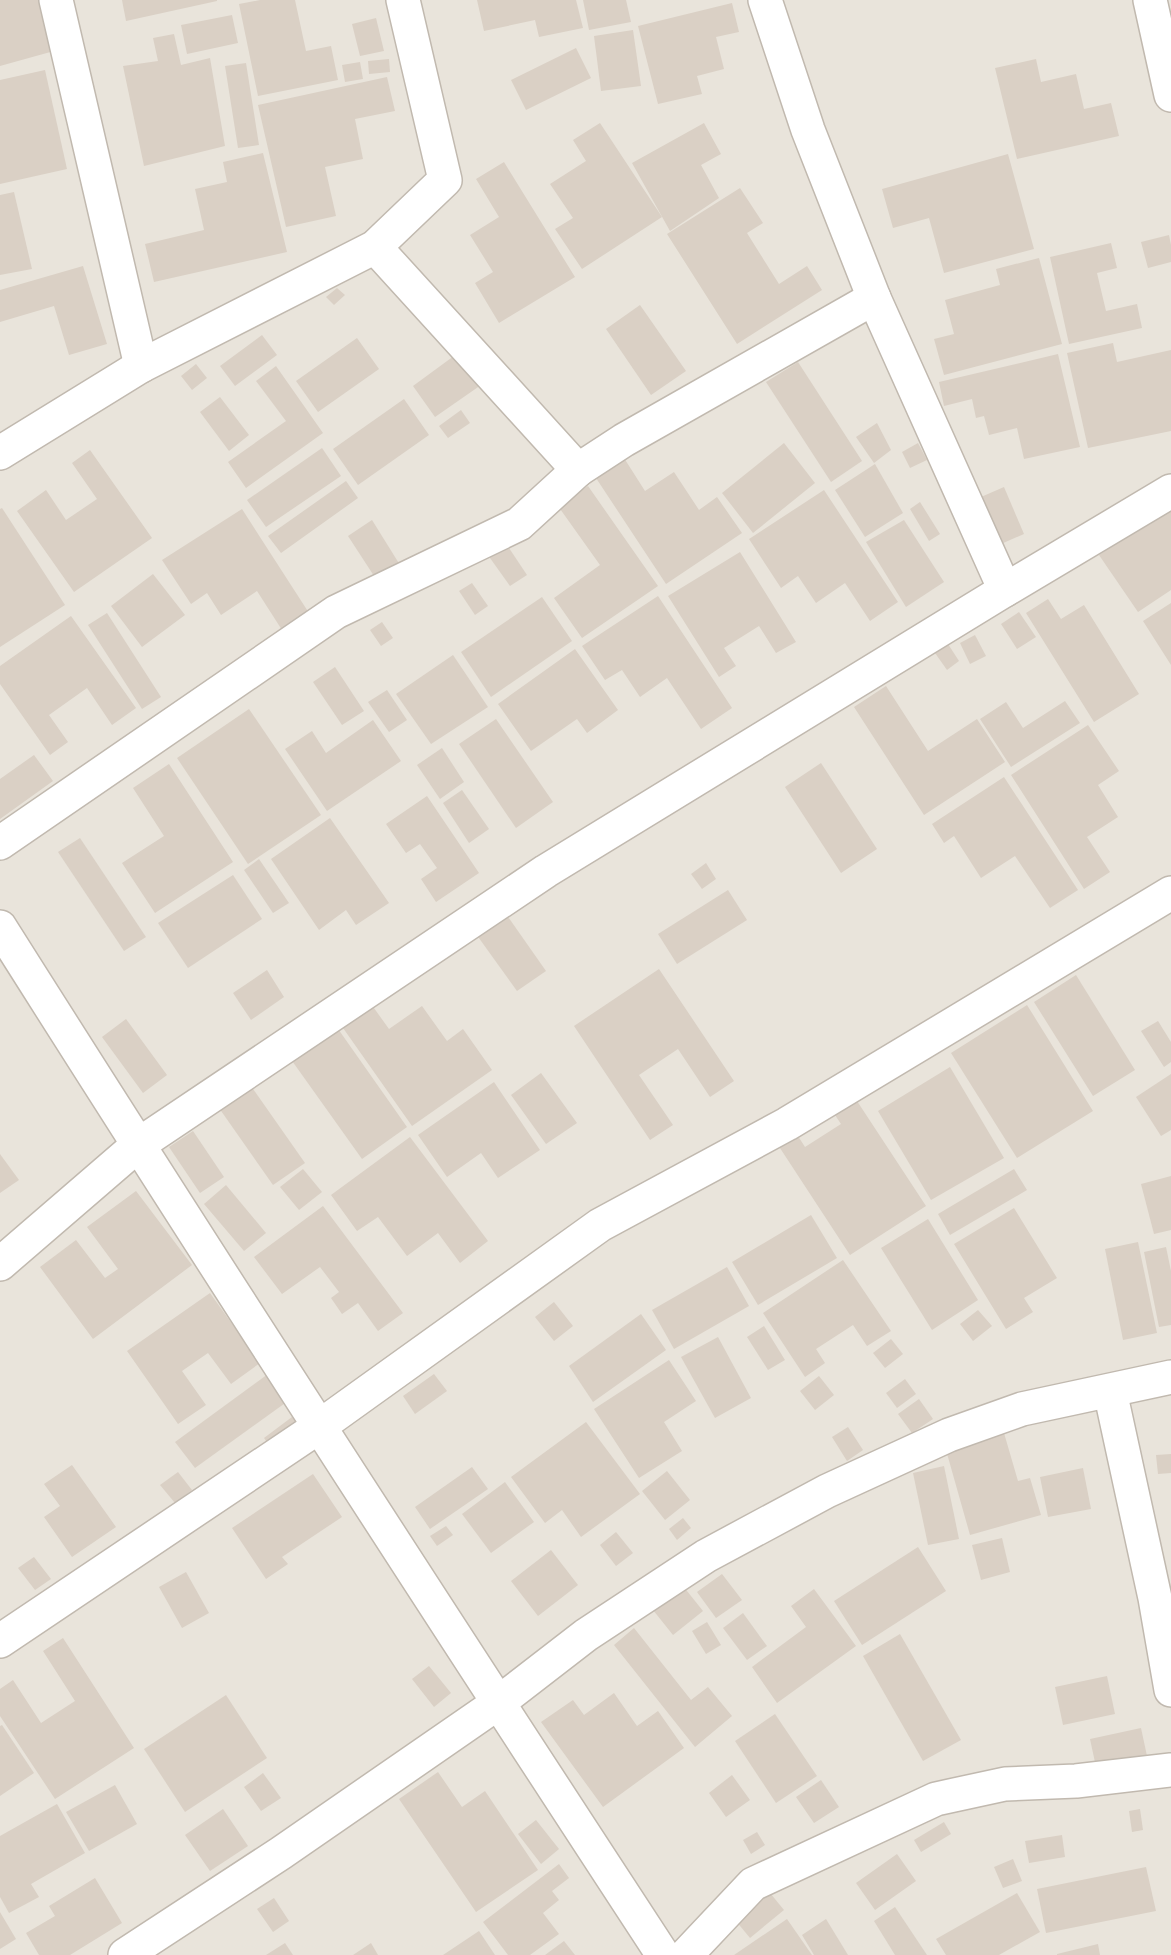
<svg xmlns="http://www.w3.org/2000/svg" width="1171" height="1955" viewBox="0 0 1171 1955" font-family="'Alegreya Sans',sans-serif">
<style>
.residential{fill:#e9e4db}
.building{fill:#dad0c5}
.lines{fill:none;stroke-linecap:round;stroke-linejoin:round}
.minor-casing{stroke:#c1b9af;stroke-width:36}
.minor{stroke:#fff;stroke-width:33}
</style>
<rect width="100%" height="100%" fill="#f5f2ed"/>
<rect class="residential" x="0" y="0" width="1171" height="1955"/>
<g class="building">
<path d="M 0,0 L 39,0 L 54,51 L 0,66 Z"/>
<path d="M 122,0 L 217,0 L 217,1 L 126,21 Z"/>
<path d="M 260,0 L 295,0 L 306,51 L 331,46 L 338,80 L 258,96 L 239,4 Z"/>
<path d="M 477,0 L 576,0 L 583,28 L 539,37 L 535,20 L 484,31 Z"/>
<path d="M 583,0 L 626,0 L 631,22 L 589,30 Z"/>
<path d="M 732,3 L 739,32 L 716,37 L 724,69 L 697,76 L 702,94 L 658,104 L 638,26 Z"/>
<path d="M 232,15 L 238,43 L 187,54 L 181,25 Z"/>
<path d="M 376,18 L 384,51 L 360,56 L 352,24 Z"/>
<path d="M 633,30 L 641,86 L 601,91 L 594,36 Z"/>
<path d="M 174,34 L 181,65 L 210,58 L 225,146 L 144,166 L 123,66 L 158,61 L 153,38 Z"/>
<path d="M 576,48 L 591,78 L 526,110 L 511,80 Z"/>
<path d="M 389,59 L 390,72 L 369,74 L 368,61 Z"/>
<path d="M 1036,59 L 1041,82 L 1076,74 L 1084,109 L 1111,103 L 1119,136 L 1017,159 L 995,68 Z"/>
<path d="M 360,62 L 363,79 L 345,82 L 342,65 Z"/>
<path d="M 246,63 L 259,145 L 238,148 L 225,66 Z"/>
<path d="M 45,70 L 67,169 L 0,184 L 0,80 Z"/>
<path d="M 387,77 L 395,111 L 355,119 L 363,159 L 325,167 L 336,216 L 286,227 L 258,105 Z"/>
<path d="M 600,123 L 662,217 L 582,269 L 555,229 L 573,218 L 550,184 L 586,161 L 573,140 Z"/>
<path d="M 704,123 L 721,154 L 701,165 L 719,198 L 670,231 L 632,163 Z"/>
<path d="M 263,153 L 287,252 L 154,282 L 145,244 L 204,230 L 195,189 L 227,182 L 223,162 Z"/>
<path d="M 1008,154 L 1034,249 L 944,273 L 929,218 L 893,228 L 882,189 Z"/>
<path d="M 504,162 L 575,277 L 499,323 L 475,283 L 493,272 L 470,235 L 499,217 L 476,179 Z"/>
<path d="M 740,188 L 763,223 L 747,233 L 779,284 L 807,266 L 822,290 L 737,344 L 667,234 Z"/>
<path d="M 14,192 L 32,269 L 0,275 L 0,195 Z"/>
<path d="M 1169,235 L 1171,245 L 1171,262 L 1148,268 L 1141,242 Z"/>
<path d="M 1111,243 L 1117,268 L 1097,273 L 1106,311 L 1137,304 L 1142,328 L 1069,344 L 1050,257 Z"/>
<path d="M 1039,258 L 1062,344 L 944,375 L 934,339 L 954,334 L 945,300 L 1000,285 L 996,269 Z"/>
<path d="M 83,266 L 107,344 L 69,355 L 54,306 L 0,322 L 0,290 Z"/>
<path d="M 337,288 L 345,295 L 334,305 L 326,297 Z"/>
<path d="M 640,305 L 686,371 L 651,395 L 606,329 Z"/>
<path d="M 262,335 L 277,355 L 235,386 L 220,366 Z"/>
<path d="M 357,338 L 379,369 L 318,412 L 296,381 Z"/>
<path d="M 1113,343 L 1117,362 L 1171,350 L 1171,431 L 1088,448 L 1067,353 Z"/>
<path d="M 458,353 L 481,385 L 435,417 L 413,386 Z"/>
<path d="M 1058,354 L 1080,447 L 1024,459 L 1017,428 L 989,435 L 984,416 L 976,418 L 972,399 L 944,406 L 939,382 Z"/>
<path d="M 798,362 L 862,461 L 831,482 L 766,382 Z"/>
<path d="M 196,364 L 207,378 L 192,390 L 181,376 Z"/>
<path d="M 276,366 L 323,433 L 246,488 L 228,462 L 286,421 L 256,381 Z"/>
<path d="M 220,397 L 249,435 L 229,451 L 200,412 Z"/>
<path d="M 404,399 L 429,435 L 358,485 L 333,449 Z"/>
<path d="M 461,410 L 470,423 L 448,438 L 439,426 Z"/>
<path d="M 877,423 L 891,450 L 874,463 L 856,437 Z"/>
<path d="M 784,443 L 815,483 L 753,533 L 722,493 Z"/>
<path d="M 918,443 L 927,460 L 910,468 L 902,452 Z"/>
<path d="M 322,448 L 341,476 L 266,527 L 247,500 Z"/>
<path d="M 90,450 L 152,538 L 74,592 L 17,511 L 46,490 L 66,520 L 97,499 L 72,463 Z"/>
<path d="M 624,458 L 645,491 L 674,472 L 699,510 L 717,497 L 742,533 L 666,584 L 596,478 Z"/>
<path d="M 875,464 L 903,513 L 865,537 L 835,490 Z"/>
<path d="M 346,481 L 358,498 L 281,553 L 268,536 Z"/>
<path d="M 588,486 L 658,586 L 582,638 L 554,598 L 600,565 L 558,506 Z"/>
<path d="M 1004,487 L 1024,534 L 1001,544 L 981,497 Z"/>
<path d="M 824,490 L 898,602 L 870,621 L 845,583 L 816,603 L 798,576 L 781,588 L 749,539 Z"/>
<path d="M 920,502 L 940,534 L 929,541 L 910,509 Z"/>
<path d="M 1171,507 L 1171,590 L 1138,612 L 1099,555 Z"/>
<path d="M 2,508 L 65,605 L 0,647 L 0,509 Z"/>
<path d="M 242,509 L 309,613 L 282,630 L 257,591 L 221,615 L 207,593 L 191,604 L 162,560 Z"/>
<path d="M 372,520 L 400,565 L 376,579 L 348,536 Z"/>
<path d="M 904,520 L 944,582 L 906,607 L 866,542 Z"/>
<path d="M 503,539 L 527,575 L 510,586 L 485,551 Z"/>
<path d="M 740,552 L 796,642 L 776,653 L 759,626 L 724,648 L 736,666 L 719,677 L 668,596 Z"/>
<path d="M 153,574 L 185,615 L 142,647 L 111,606 Z"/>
<path d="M 472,583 L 488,606 L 475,615 L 459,591 Z"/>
<path d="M 658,596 L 732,708 L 701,729 L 667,678 L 640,697 L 622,670 L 605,680 L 582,646 Z"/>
<path d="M 542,597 L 572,641 L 491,697 L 461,652 Z"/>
<path d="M 1048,599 L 1061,619 L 1084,605 L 1139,694 L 1094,722 L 1026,613 Z"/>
<path d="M 1171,603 L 1171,665 L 1143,621 Z"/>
<path d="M 1019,612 L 1036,637 L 1017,649 L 1001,624 Z"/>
<path d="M 107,613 L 161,697 L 142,709 L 88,625 Z"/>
<path d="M 71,616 L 136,708 L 112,725 L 87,688 L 49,715 L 68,742 L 50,755 L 0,684 L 0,666 Z"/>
<path d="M 382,622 L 393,638 L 381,646 L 370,630 Z"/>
<path d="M 975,635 L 986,656 L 970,664 L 960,643 Z"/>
<path d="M 948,644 L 959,661 L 947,670 L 935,653 Z"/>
<path d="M 575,649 L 618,710 L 587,733 L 577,719 L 531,751 L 498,704 Z"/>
<path d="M 453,655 L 488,707 L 431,744 L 396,694 Z"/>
<path d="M 335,667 L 364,711 L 342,725 L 313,682 Z"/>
<path d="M 886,686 L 928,751 L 977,719 L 1005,762 L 924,815 L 854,707 Z"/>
<path d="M 387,690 L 407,720 L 389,732 L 368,702 Z"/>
<path d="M 1065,701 L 1080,723 L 1011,767 L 980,719 L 1006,702 L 1023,728 Z"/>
<path d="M 249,709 L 321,815 L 248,864 L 177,758 Z"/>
<path d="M 496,719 L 553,802 L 516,828 L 459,744 Z"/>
<path d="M 373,720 L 401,761 L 327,811 L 285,749 L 312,731 L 326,753 Z"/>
<path d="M 1088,725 L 1119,771 L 1098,785 L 1118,817 L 1087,837 L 1110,872 L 1084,889 L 1011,775 Z"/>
<path d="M 442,748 L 464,782 L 440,799 L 417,765 Z"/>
<path d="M 34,755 L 53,781 L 0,819 L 0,779 Z"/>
<path d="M 821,763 L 877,849 L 841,873 L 785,787 Z"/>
<path d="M 169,764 L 233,862 L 155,913 L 122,863 L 164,836 L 133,788 Z"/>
<path d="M 1004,777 L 1078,890 L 1050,908 L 1015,856 L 981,878 L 954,836 L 944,843 L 932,824 Z"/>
<path d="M 462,790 L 489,829 L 469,843 L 443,803 Z"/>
<path d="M 427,796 L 479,873 L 436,902 L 421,879 L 437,868 L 420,844 L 406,853 L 386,824 Z"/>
<path d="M 330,818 L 389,903 L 356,925 L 346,910 L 319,930 L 271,859 Z"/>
<path d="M 80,838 L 146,937 L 124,951 L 58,852 Z"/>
<path d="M 259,859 L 289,903 L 273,913 L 244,870 Z"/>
<path d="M 706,863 L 716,879 L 702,889 L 691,874 Z"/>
<path d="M 233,875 L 262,919 L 188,968 L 158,923 Z"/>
<path d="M 728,890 L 747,920 L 677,964 L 658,934 Z"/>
<path d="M 506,914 L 546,971 L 517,991 L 476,934 Z"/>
<path d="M 659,969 L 734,1081 L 710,1097 L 678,1049 L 639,1075 L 673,1125 L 650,1140 L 574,1026 Z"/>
<path d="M 267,970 L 284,997 L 251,1020 L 233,993 Z"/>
<path d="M 1076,975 L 1135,1070 L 1093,1096 L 1034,1002 Z"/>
<path d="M 366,997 L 389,1029 L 422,1006 L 447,1041 L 463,1029 L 492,1070 L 412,1126 L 336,1018 Z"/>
<path d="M 1027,1005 L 1093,1111 L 1017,1158 L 951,1053 Z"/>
<path d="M 126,1019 L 167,1075 L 143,1093 L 102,1037 Z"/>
<path d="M 1158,1021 L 1171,1042 L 1171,1062 L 1164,1067 L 1141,1031 Z"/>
<path d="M 336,1026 L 407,1127 L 362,1159 L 290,1058 Z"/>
<path d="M 950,1067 L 1004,1158 L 931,1200 L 878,1111 Z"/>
<path d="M 541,1073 L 577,1123 L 546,1144 L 511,1095 Z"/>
<path d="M 1171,1074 L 1171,1130 L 1161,1136 L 1136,1097 Z"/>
<path d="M 494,1082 L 540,1150 L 498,1178 L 481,1153 L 447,1177 L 418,1135 Z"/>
<path d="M 251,1086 L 305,1163 L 273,1185 L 219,1108 Z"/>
<path d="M 857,1101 L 926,1206 L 850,1255 L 778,1145 L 796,1133 L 805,1147 L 841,1124 L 835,1115 Z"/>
<path d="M 193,1131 L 224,1177 L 200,1193 L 169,1147 Z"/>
<path d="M 410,1137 L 488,1241 L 460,1263 L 438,1233 L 407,1256 L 378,1217 L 357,1231 L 331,1195 Z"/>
<path d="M 0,1154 L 19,1180 L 0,1193 Z"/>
<path d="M 303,1169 L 322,1192 L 299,1210 L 280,1187 Z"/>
<path d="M 1014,1169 L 1027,1190 L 950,1235 L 938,1214 Z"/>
<path d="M 1171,1176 L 1171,1230 L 1154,1234 L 1141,1184 Z"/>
<path d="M 226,1185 L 266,1233 L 244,1251 L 204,1204 Z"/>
<path d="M 136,1191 L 192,1265 L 93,1339 L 40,1267 L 76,1240 L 105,1278 L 118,1269 L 87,1227 Z"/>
<path d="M 323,1206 L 403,1313 L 378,1331 L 358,1303 L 342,1314 L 331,1298 L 339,1292 L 320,1267 L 282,1294 L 254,1257 Z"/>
<path d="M 1014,1208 L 1057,1278 L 1024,1298 L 1033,1312 L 1006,1329 L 954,1244 Z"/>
<path d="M 811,1215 L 837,1258 L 758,1305 L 732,1262 Z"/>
<path d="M 928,1219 L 978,1300 L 932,1330 L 881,1248 Z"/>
<path d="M 1138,1242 L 1157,1333 L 1123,1340 L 1105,1249 Z"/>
<path d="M 1166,1247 L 1171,1271 L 1171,1325 L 1159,1327 L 1144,1252 Z"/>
<path d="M 843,1260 L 891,1331 L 867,1346 L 853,1325 L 816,1349 L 825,1363 L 805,1377 L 763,1313 Z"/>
<path d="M 727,1267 L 749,1306 L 674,1349 L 652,1310 Z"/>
<path d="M 210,1293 L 260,1363 L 231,1384 L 208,1353 L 182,1371 L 206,1405 L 178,1424 L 127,1351 Z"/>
<path d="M 554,1302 L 573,1326 L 554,1341 L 535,1317 Z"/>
<path d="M 978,1310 L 992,1326 L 973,1341 L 960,1324 Z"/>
<path d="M 641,1314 L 666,1350 L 593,1402 L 569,1366 Z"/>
<path d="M 764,1326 L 785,1360 L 768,1370 L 747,1337 Z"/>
<path d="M 718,1337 L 751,1398 L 715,1418 L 681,1357 Z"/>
<path d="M 891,1339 L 903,1354 L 885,1368 L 873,1353 Z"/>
<path d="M 669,1360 L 696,1401 L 664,1422 L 682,1451 L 639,1478 L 594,1409 Z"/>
<path d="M 268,1374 L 288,1401 L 195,1468 L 175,1442 Z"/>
<path d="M 434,1374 L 447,1391 L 415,1414 L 403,1396 Z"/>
<path d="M 819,1376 L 834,1395 L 815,1410 L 800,1391 Z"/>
<path d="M 905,1379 L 916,1394 L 897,1408 L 886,1393 Z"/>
<path d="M 919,1399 L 933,1419 L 912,1433 L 898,1414 Z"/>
<path d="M 292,1417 L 299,1426 L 270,1446 L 264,1438 Z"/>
<path d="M 586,1422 L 640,1494 L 581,1537 L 562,1510 L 545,1523 L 511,1477 Z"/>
<path d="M 848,1427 L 863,1450 L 847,1461 L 832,1437 Z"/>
<path d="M 1004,1433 L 1018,1481 L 1030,1478 L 1041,1515 L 970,1535 L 946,1450 Z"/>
<path d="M 1171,1454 L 1171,1473 L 1158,1474 L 1156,1455 Z"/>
<path d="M 72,1465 L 116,1527 L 72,1557 L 44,1517 L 60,1506 L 44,1484 Z"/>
<path d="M 944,1466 L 959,1539 L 928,1545 L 913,1473 Z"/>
<path d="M 472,1467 L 488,1489 L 430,1529 L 415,1507 Z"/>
<path d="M 1083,1468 L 1091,1509 L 1048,1517 L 1040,1477 Z"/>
<path d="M 667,1471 L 690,1500 L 665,1520 L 642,1491 Z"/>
<path d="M 178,1472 L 192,1490 L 175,1503 L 160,1485 Z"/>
<path d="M 313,1474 L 342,1517 L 282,1557 L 288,1564 L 266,1579 L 232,1528 Z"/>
<path d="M 505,1482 L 534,1522 L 491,1553 L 462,1514 Z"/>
<path d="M 683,1518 L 691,1528 L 677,1540 L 669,1529 Z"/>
<path d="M 446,1526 L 453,1535 L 437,1546 L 430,1536 Z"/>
<path d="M 616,1532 L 633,1553 L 616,1566 L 600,1545 Z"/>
<path d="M 1002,1538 L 1010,1572 L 981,1580 L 972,1545 Z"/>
<path d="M 918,1547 L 946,1591 L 862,1645 L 834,1601 Z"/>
<path d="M 551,1550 L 578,1585 L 538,1616 L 511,1581 Z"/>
<path d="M 34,1557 L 51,1579 L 35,1590 L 18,1568 Z"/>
<path d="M 186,1572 L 209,1613 L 182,1628 L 159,1587 Z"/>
<path d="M 722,1574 L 742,1600 L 716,1618 L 697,1592 Z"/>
<path d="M 683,1586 L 703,1611 L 673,1635 L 653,1610 Z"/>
<path d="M 814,1589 L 856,1646 L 777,1703 L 752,1667 L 806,1627 L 791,1606 Z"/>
<path d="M 743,1613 L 767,1646 L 747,1660 L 723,1628 Z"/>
<path d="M 707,1622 L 721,1645 L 706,1654 L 692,1631 Z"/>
<path d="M 634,1628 L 691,1700 L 708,1687 L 732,1716 L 695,1747 L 614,1645 Z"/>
<path d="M 900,1634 L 961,1740 L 923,1761 L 863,1656 Z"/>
<path d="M 63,1638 L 134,1748 L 55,1799 L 0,1716 L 0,1689 L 13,1680 L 41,1723 L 75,1701 L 43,1651 Z"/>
<path d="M 429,1666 L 451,1693 L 434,1707 L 412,1679 Z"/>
<path d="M 1107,1676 L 1115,1714 L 1063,1725 L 1055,1687 Z"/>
<path d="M 614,1693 L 637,1726 L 658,1711 L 684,1748 L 603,1807 L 541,1722 L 573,1700 L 584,1715 Z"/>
<path d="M 226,1695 L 267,1758 L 185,1812 L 144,1749 Z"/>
<path d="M 775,1714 L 817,1776 L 776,1803 L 735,1741 Z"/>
<path d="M 2,1725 L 34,1773 L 0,1796 L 0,1726 Z"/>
<path d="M 1141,1728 L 1147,1756 L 1096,1767 L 1090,1739 Z"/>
<path d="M 438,1772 L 462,1807 L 485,1791 L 538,1870 L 476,1912 L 399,1799 Z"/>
<path d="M 263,1773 L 281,1798 L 261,1811 L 244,1787 Z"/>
<path d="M 732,1775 L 750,1800 L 726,1817 L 709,1793 Z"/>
<path d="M 821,1780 L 839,1807 L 814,1823 L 796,1797 Z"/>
<path d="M 115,1785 L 137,1824 L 89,1851 L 66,1812 Z"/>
<path d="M 57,1804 L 85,1853 L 31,1884 L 39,1897 L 9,1913 L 0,1897 L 0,1836 Z"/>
<path d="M 223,1809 L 248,1846 L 210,1871 L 185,1835 Z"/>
<path d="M 1140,1809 L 1143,1830 L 1132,1832 L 1129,1811 Z"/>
<path d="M 536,1820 L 559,1849 L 541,1864 L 518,1834 Z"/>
<path d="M 944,1822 L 951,1834 L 921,1852 L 914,1840 Z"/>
<path d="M 757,1832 L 765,1845 L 751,1854 L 743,1840 Z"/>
<path d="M 1062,1835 L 1065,1857 L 1029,1863 L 1025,1841 Z"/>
<path d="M 897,1854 L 916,1881 L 875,1910 L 856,1883 Z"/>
<path d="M 1013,1859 L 1022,1881 L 1003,1888 L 994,1867 Z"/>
<path d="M 559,1864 L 569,1878 L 552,1891 L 559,1900 L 543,1913 L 559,1934 L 530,1955 L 508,1955 L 483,1922 Z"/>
<path d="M 1146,1867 L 1156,1911 L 1046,1933 L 1037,1889 Z"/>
<path d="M 95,1878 L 122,1923 L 70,1955 L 39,1955 L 26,1933 L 55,1916 L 49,1906 Z"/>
<path d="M 766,1888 L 784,1910 L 750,1938 L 731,1915 Z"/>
<path d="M 1017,1893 L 1040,1932 L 999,1955 L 946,1955 L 936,1939 Z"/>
<path d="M 274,1898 L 289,1921 L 273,1932 L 257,1909 Z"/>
<path d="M 895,1907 L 927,1955 L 895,1955 L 874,1921 Z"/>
<path d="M 0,1912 L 16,1939 L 0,1949 Z"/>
<path d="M 787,1919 L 812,1955 L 734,1955 Z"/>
<path d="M 826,1919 L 848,1955 L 814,1955 L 802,1935 Z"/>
<path d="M 479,1931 L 495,1955 L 443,1955 Z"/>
<path d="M 564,1941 L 575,1955 L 545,1955 Z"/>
<path d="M 285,1943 L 293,1955 L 266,1955 Z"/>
<path d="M 371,1943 L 378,1955 L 353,1955 Z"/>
<path d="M 1098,1944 L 1100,1955 L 1057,1955 L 1057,1954 Z"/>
</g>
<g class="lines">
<defs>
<g id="minor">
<path d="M 56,0 L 141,366"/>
<path d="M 765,0 L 808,130 L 874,298 L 1005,590"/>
<path d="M 1150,0 L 1171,95"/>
<path d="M 375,247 L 578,470"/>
<path d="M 0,453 L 141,366 L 375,247 L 445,180 L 403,0"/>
<path d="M 0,843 L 336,612 L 519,524 L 578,470 L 624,440 L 874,298"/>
<path d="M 0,927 C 218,1272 440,1614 663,1955"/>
<path d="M 0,1264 L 138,1145 L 546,871 L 1005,590 L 1171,491"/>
<path d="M 1110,1391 L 1155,1598 L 1171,1690"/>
<path d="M 0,1641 L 320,1426 L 600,1225 L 787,1124 L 1171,893"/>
<path d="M 125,1955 L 281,1853 L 498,1703 L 586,1635 L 706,1556 L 827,1491 L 949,1435 L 1022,1409 L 1171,1377"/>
<path d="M 686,1955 L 753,1884 L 936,1799 L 1005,1784 L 1076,1781 L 1171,1770"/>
</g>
</defs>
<use href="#minor" class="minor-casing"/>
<use href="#minor" class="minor"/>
</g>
</svg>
